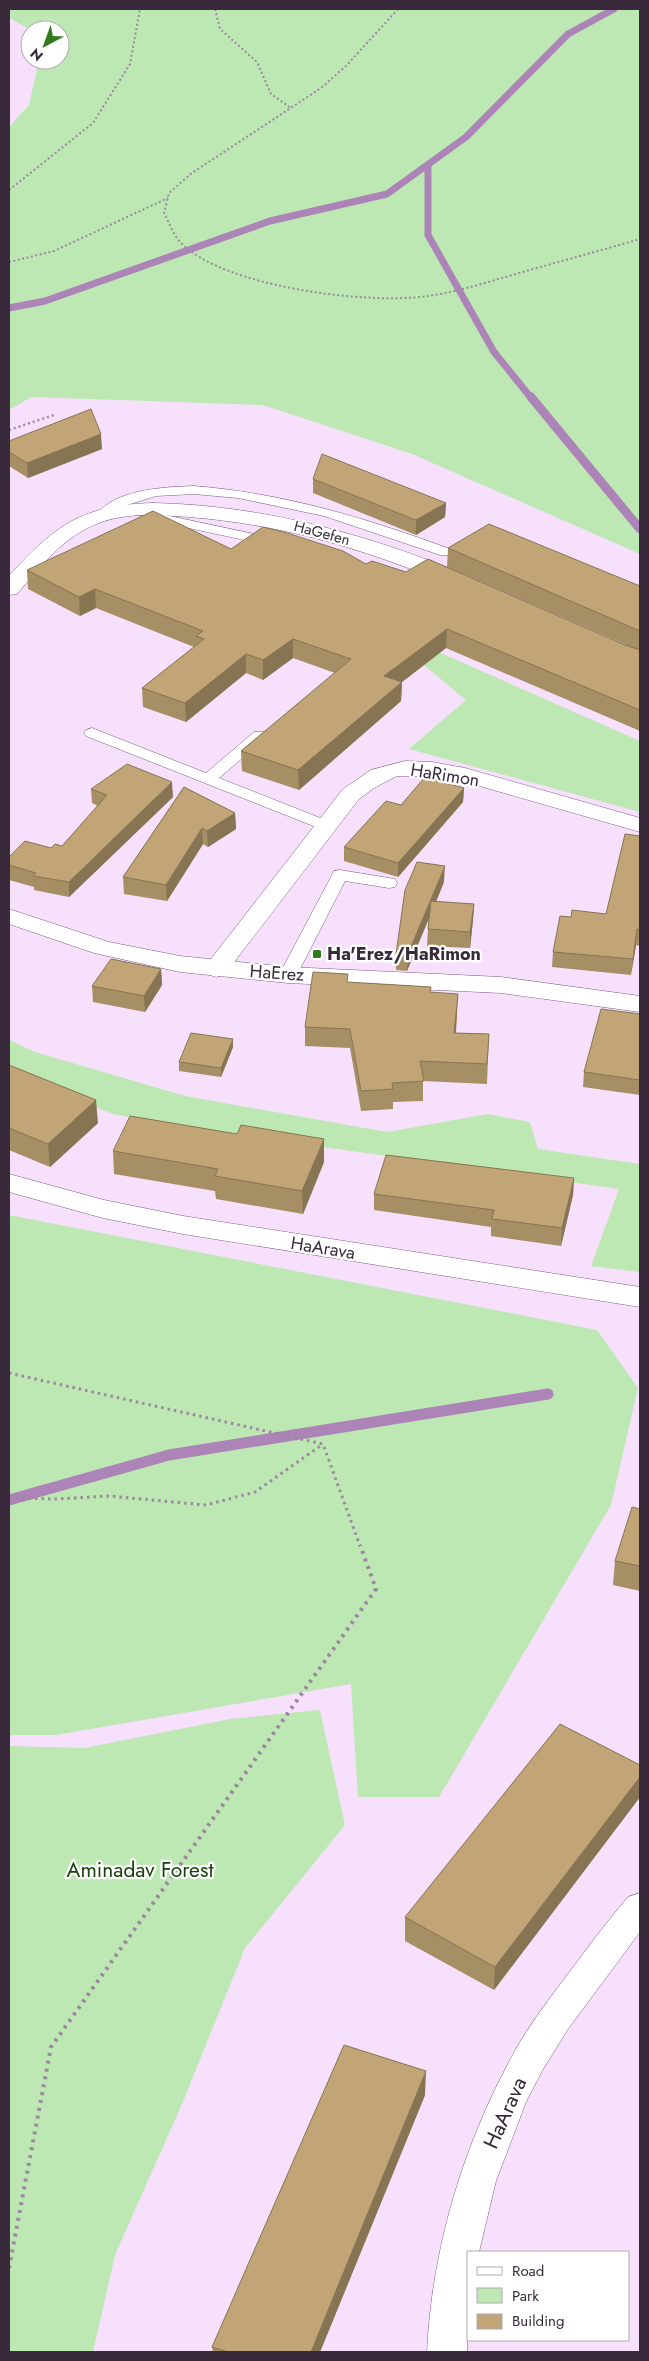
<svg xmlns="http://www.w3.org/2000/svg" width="649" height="2361" viewBox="0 0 649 2361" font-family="Jost,sans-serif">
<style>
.green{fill:#bde8b3}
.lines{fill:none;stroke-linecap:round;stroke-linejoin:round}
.stream-far2{stroke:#ad84b7;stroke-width:7}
.stream-far1{stroke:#ad84b7;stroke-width:9}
.stream{stroke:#ad84b7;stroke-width:11}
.lane-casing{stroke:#7c5c83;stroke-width:1}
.street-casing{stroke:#7c5c83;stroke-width:1}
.secondary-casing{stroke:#7c5c83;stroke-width:1}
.path-far3{stroke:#9c89a0;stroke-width:2;stroke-dasharray:2 2.5;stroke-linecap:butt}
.path-far2{stroke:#9c89a0;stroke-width:2.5;stroke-dasharray:2 3;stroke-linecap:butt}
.path-far1{stroke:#9c89a0;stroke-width:3;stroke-dasharray:2.5 4;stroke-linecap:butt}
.path{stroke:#9c89a0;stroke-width:4;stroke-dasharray:3 5;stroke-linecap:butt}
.lane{fill:#fff;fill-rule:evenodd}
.street{fill:#fff;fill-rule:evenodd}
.secondary{fill:#fff;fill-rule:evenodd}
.wall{fill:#a68e65}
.shaded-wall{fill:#877453}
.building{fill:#c1a576;stroke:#877453}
.poi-dot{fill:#327a1e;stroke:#fff;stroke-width:2}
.labels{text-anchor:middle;stroke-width:4.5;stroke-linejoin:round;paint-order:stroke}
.far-street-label{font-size:15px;fill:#382a3b;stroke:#fff}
.street-label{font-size:18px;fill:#382a3b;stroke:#fff}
.poi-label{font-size:18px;font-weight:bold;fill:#382a3b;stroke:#fff;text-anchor:start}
.near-park-label{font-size:21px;fill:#18420c;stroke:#fff}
.near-street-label{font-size:21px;fill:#382a3b;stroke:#fff}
</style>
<rect width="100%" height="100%" fill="#f6e0fb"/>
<g class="green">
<path d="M 9,9 L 640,9 L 640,554 L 412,454 L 263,405 L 31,397 L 9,410 L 9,127 L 29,105 L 39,60 L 60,60 L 60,30 L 31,30 L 9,18 Z"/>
<path d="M 332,605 L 640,741 L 640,812 L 409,749 L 466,700 L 412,655 Z"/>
<path d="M 9,1040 L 35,1052 L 185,1096 L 387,1132 L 488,1114 L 530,1122 L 538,1149 L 640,1164 L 640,1272 L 591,1266 L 619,1189 L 167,1125 L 113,1114 L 9,1072 Z"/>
<path d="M 9,1215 L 597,1330 L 638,1388 L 611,1505 L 439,1797 L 358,1797 L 351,1684 L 56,1735 L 9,1735 Z"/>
<path d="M 320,1710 L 345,1825 L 245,1948 L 182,2104 L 115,2255 L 93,2352 L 9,2352 L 9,1746 L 84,1748 L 230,1719 Z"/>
</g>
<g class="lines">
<g class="stream-far2">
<path d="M 428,165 L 428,235 L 494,352 L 532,399"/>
<path d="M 9,308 L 45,301 L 270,221 L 387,194 L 466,137 L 568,34 L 614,9"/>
</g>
<path class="stream-far1" d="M 531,397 L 640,529"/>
<path class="stream" d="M 9,1500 L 169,1455 L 548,1394"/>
<defs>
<g id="lane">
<path d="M 194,486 C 283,493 366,518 450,549 L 452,552 L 450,555 L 440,555 L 324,516 L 238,498 L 194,494 L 156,496 L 127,505 L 103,519 L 96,515 C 115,489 165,487 194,486 Z"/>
<path d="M 151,512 L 273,538 L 280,542 L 273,546 L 146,519 L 144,516 L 146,513 Z"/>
<path d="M 92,728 L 206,773 L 254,732 L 266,732 L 268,735 L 266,738 L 219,778 L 333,823 L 335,826 L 333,829 L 321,829 L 86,736 L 84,733 L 86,730 Z"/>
<path d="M 340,870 L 389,878 L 395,879 L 397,883 L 395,887 L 389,888 L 345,881 L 297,975 L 294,979 L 282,979 L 279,975 L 332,875 L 334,871 Z"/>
</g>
<g id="street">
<path d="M 153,503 C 260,505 363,533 461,573 L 464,578 L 461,583 L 453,584 L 445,583 C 363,548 279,524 189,517 C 161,515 127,512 99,523 C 64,536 41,566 17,594 L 9,595 L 9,576 C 55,525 82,505 153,503 Z"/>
<path d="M 405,761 L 432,762 L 465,768 L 640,818 L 640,832 L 462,781 L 432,776 L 397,776 L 374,788 L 359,799 L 225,974 L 216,977 L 207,974 L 203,969 L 207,964 L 343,789 L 371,770 Z"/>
<path d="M 9,1174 L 104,1200 L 183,1216 L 640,1287 L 640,1307 L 183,1234 L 103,1218 L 9,1192 Z"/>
<path d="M 640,1893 L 640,1932 L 568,2029 L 542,2071 L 526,2102 L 496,2181 L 479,2252 L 468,2252 L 467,2352 L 427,2352 C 432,2247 464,2142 516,2049 C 533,2019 554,1993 574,1966 C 592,1942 609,1919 628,1897 Z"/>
</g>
<path id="secondary" d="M 9,909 L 109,942 L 180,956 L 288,967 L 501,977 L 640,996 L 640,1012 L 501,993 L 288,983 L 180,972 L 94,953 L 9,924 Z"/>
</defs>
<use href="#lane" class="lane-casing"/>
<use href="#street" class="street-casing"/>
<use href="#secondary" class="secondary-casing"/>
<g class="path-far3">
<path d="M 215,9 L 220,29 L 257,62 L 271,94 L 291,108"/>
<path d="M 398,9 L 347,65 L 321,88 L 192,173 L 169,193 L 164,213 C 169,222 173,235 181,243 C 224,287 368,305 428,296 C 458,292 487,282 516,274 C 557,262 599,251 640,239"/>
<path d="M 9,190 L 93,123 L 130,64 L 140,9"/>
<path d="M 9,262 L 54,251 L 168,198"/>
</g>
<path class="path-far2" d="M 9,430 L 54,415"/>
<g class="path-far1">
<path d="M 9,1373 L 323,1444 L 360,1546"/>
<path d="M 9,1498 L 55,1499 L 109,1496 L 206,1505 L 255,1492 L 323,1444"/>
</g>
<path class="path" d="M 9,2268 L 51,2047 L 376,1589 L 360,1545"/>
<use href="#lane" class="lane"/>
<use href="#street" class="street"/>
<use href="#secondary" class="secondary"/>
</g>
<g class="wall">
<path d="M 9,441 L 102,449 L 28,478 L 9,466 Z"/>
<path d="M 313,479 L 446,503 L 445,517 L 416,535 L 313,493 Z"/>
<path d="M 448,548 L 640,586 L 640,731 L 446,648 L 402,682 L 401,701 L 299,790 L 242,771 L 241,751 L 335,673 L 293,658 L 263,680 L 246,673 L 186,722 L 143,707 L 142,688 L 194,647 L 96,608 L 80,616 L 28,589 L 27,570 L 231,549 L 366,564 L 629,646 L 447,567 Z"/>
<path d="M 184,787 L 235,813 L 236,829 L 208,847 L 203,844 L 167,901 L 124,894 L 123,877 Z"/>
<path d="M 464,788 L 463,802 L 398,877 L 344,861 L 344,847 L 401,805 Z"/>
<path d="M 91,789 L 173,797 L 69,897 L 34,890 L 34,887 L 9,880 L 9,857 L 62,846 L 98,806 L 92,803 Z"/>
<path d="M 640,836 L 640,946 L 636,945 L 631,975 L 552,967 L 553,952 L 571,917 L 606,914 Z"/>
<path d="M 444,882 L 436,902 L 474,904 L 473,920 L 470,948 L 427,946 L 428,929 L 429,918 L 407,971 L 396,970 L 396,954 Z"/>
<path d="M 161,969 L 162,985 L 145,1012 L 93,1002 L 92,986 Z"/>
<path d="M 348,982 L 431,987 L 430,992 L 457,1013 L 456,1033 L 489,1034 L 487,1084 L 423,1081 L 423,1101 L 393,1102 L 393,1109 L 361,1111 L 350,1048 L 305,1046 L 305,1027 Z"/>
<path d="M 640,1014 L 640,1095 L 583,1087 L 584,1072 Z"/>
<path d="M 233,1047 L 221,1077 L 179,1071 L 179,1062 Z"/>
<path d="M 9,1065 L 98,1123 L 50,1167 L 9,1150 Z"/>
<path d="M 113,1151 L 324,1162 L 303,1214 L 216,1199 L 215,1191 L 114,1174 Z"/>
<path d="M 574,1178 L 573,1195 L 561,1246 L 491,1236 L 491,1227 L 374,1210 L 374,1194 Z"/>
<path d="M 640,1509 L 640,1591 L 613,1585 L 615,1561 Z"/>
<path d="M 640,1765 L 640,1797 L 494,1990 L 405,1941 L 405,1917 Z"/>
<path d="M 425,2095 L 320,2352 L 213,2352 L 212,2347 Z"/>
</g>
<g class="shaded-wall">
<path d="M 101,434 L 102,449 L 28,478 L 27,463 Z"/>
<path d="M 446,503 L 445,517 L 416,535 L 416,520 Z"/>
<path d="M 95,589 L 96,608 L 80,616 L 79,597 Z"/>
<path d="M 447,629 L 446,648 L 402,682 L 401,701 L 299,790 L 298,770 L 384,676 Z"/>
<path d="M 293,639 L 293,658 L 263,680 L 263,660 Z"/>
<path d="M 246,654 L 246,673 L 186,722 L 185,703 Z"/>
<path d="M 172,782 L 173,797 L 69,897 L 69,882 Z"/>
<path d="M 464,788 L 463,802 L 398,877 L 398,863 Z"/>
<path d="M 235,813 L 236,829 L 208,847 L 207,831 Z"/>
<path d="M 202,828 L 203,844 L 167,901 L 166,885 Z"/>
<path d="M 445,866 L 444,882 L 407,971 L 408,954 Z"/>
<path d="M 474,904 L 473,920 L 470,948 L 470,932 Z"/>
<path d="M 637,929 L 636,945 L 631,975 L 633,959 Z"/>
<path d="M 161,969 L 162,985 L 145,1012 L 144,996 Z"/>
<path d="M 458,994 L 457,1013 L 454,1052 L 454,1033 Z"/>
<path d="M 233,1039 L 233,1047 L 221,1077 L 221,1068 Z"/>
<path d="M 96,1100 L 98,1123 L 50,1167 L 48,1144 Z"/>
<path d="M 324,1139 L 324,1162 L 303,1214 L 302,1191 Z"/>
<path d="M 574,1178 L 573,1195 L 561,1246 L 562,1228 Z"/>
<path d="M 640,1777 L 640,1797 L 494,1990 L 495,1967 Z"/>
<path d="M 426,2071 L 425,2095 L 320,2352 L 311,2352 Z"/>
</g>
<g class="building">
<path d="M 91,409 L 101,434 L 27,463 L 9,452 L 9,441 Z"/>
<path d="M 322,454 L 446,503 L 416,520 L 413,519 L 313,479 Z"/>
<path d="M 153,511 L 231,549 L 263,527 L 284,532 L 343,551 L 366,564 L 372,561 L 406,572 L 428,559 L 625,645 L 640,650 L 640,710 L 447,629 L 384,676 L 402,682 L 298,770 L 241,751 L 351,659 L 293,639 L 263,660 L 246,654 L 185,703 L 142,688 L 204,639 L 196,636 L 203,631 L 95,589 L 79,597 L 27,570 Z"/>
<path d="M 489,524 L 640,586 L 640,631 L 448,548 Z"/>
<path d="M 127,764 L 172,782 L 69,882 L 33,876 L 36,873 L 9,865 L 9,857 L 25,841 L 51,848 L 55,844 L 62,846 L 107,795 L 91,789 Z"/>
<path d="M 425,777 L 464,788 L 398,863 L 344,847 L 386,801 L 401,805 Z"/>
<path d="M 184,787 L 235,813 L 207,831 L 202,828 L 166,885 L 123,877 Z"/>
<path d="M 625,834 L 640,836 L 640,930 L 637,929 L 633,959 L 553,952 L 560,916 L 571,917 L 572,910 L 606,914 Z"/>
<path d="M 417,862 L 445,866 L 408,954 L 396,954 L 405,890 Z"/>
<path d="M 431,901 L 474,904 L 470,932 L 428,929 Z"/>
<path d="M 111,959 L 161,969 L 144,996 L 92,986 Z"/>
<path d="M 313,972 L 348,974 L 347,982 L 431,987 L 430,992 L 458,994 L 454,1033 L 489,1034 L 487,1064 L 420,1061 L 424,1081 L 392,1083 L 393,1089 L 361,1091 L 350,1029 L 305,1027 Z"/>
<path d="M 601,1009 L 640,1014 L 640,1080 L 584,1072 Z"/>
<path d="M 191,1033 L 233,1039 L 221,1068 L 179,1062 Z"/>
<path d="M 9,1065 L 96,1100 L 48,1144 L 9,1128 Z"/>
<path d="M 130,1116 L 237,1134 L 241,1125 L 324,1139 L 302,1191 L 215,1176 L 218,1169 L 113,1151 Z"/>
<path d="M 386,1155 L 574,1178 L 562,1228 L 492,1219 L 494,1210 L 374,1194 Z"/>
<path d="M 632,1507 L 640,1509 L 640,1566 L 615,1561 Z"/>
<path d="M 560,1724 L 640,1765 L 640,1777 L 495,1967 L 405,1917 Z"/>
<path d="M 344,2045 L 426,2071 L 311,2352 L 228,2352 L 212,2347 Z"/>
</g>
<rect class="poi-dot" x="312" y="949" width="10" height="10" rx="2.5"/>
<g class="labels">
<g class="far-street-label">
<text transform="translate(322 533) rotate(15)" y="5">HaGefen</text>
</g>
<g class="street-label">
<text transform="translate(445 775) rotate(9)" y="6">HaRimon</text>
<text transform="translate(277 973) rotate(4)" y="6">HaErez</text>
<text transform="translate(323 1248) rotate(9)" y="6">HaArava</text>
</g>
<g class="poi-label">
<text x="327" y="960">Ha'Erez/HaRimon</text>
</g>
<g class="near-park-label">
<text x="140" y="1877">Aminadav Forest</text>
</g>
<g class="near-street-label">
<text transform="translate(505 2113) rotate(-66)" y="7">HaArava</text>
</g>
</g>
<rect width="649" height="2361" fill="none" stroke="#382a3b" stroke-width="20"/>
<rect x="467" y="2251" width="162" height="90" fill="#ffffff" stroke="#afaab1"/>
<rect x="477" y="2267" width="25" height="8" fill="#ffffff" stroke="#afaab1"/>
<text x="512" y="2276" font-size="15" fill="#382a3b">Road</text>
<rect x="477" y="2288" width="25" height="15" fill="#bde8b3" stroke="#afaab1"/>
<text x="512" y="2301" font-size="15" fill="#382a3b">Park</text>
<rect x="477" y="2314" width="25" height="15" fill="#c1a576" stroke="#afaab1"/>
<text x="512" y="2326" font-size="15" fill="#382a3b">Building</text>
<g transform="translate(45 45) rotate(221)"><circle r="24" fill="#ffffff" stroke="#afaab1"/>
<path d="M0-4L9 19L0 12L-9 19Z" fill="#327a1e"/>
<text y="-8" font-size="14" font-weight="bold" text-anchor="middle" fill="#382a3b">N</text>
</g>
</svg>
